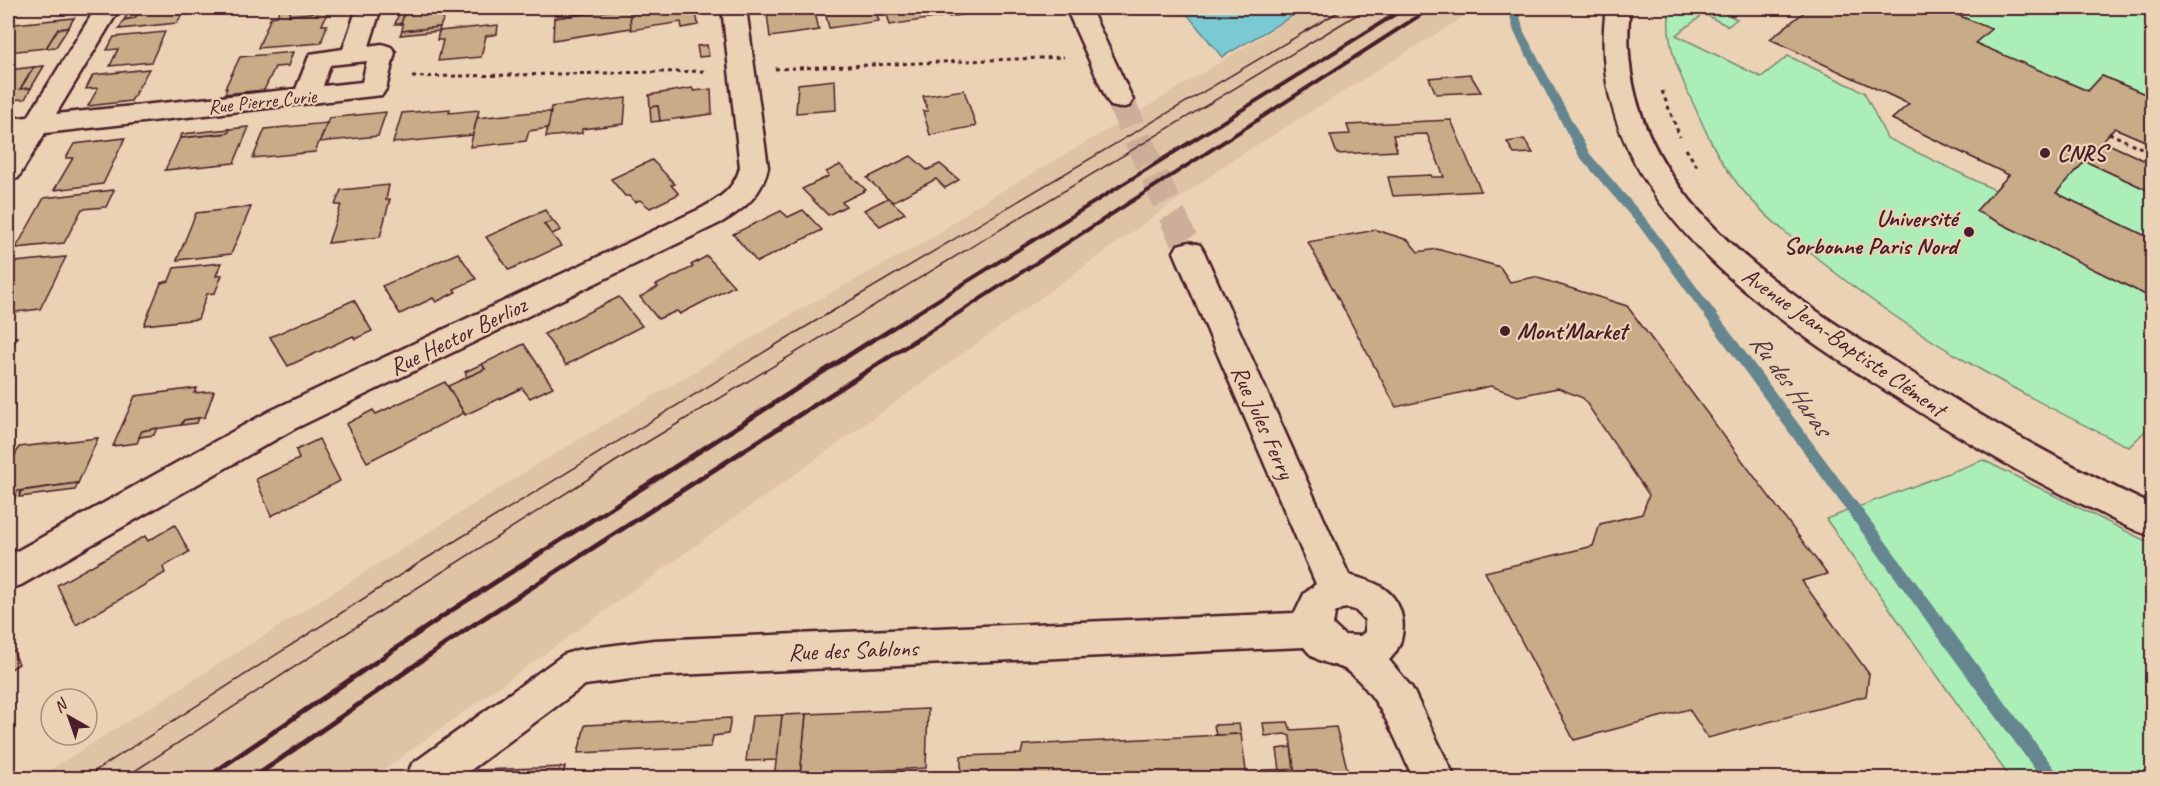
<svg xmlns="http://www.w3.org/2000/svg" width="2160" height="786" viewBox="0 0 2160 786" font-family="Caveat,sans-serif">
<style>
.built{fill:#dec3a4}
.green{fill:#aceeb8;stroke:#7b8672;stroke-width:1.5}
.water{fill:#79cad2;stroke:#66868f;stroke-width:1.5}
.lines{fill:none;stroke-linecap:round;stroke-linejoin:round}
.stream{fill:#66868f;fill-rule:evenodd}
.building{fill:#c8ab87;stroke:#4a1f2b;stroke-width:1.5;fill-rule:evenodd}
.minor-tunnel{stroke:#ccae99;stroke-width:28;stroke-dasharray:28 14;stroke-linecap:butt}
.minor-casing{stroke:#4a1f2b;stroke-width:5}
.path{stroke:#4a1f2b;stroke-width:3;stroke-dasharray:4 4;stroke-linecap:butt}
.minor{fill:#ecd2b4;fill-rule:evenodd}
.tram{stroke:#4a1f2b;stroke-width:1.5}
.rail-far1{stroke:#4a1f2b;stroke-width:4}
.rail{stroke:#4a1f2b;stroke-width:5}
.poi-dot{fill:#4a1f2b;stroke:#ecd2b4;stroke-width:2}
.labels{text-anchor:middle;stroke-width:4.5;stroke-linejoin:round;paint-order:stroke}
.far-street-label{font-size:20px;fill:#4a1f2b;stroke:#ecd2b4}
.poi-label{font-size:24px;font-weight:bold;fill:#4a1f2b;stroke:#ecd2b4;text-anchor:start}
.street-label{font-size:24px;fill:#4a1f2b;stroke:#ecd2b4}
.water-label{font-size:26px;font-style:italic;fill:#513944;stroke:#ecd2b4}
</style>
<rect width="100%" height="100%" fill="#ecd2b4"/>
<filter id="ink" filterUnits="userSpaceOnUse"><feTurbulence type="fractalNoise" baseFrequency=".0167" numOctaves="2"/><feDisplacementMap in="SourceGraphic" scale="12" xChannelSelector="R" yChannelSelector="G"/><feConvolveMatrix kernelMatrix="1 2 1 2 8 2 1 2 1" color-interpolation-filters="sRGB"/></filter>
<g filter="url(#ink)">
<path class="built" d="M 1309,8 L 1478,8 L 1231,161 L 372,778 L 37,778 L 536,465 L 792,314 L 934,237 L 976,206 L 1152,104 Z"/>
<g class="green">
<path d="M 1670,8 L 1714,8 L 1737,19 L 1728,26 L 1704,14 L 1676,35 L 1761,77 L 1788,56 L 1864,92 L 1887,138 L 1995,190 L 1976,211 L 2152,298 L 2152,424 L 2129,447 C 2017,393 1908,334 1812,254 C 1783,231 1752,205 1731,175 C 1715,153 1704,128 1693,103 C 1679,74 1664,40 1670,8 Z"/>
<path d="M 1941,8 L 2126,8 L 2152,17 L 2152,97 L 2102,76 L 2088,91 L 1975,43 L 1990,29 Z"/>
<path d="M 2085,161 L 2152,192 L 2152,239 L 2056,193 Z"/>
<path d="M 1983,460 L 2152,544 L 2152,778 L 2010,778 L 1826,519 Z"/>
</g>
<path class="water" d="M 1182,8 L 1300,8 L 1303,10 L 1222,57 Z"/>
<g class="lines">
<path class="stream" d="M 1508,8 L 1518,8 L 1524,32 L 1590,154 L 1647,220 L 2057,772 L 2059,778 L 2041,778 L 1639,226 L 1579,156 L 1514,32 Z"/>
</g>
<g class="building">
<path d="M 131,8 L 141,8 L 135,18 L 124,20 Z"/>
<path d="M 141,8 L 186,8 L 177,23 L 119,29 L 124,20 L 135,18 Z"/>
<path d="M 280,8 L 291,8 L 289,15 L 328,11 L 322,25 L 327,25 L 321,43 L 258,48 L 271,17 L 277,16 Z"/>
<path d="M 291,8 L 313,8 L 311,13 L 289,15 Z"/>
<path d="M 401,8 L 406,8 L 401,24 L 395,24 Z"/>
<path d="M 406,8 L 448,8 L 440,27 L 402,31 L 403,24 L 401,24 Z"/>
<path d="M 630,8 L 631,28 L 553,40 L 554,18 Z"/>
<path d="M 646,8 L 696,8 L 698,25 L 682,28 L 681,22 L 631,30 L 630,13 L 646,11 Z"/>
<path d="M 794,8 L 814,8 L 819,30 L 770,37 L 767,14 L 794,10 Z"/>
<path d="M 824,8 L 875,8 L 879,21 L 829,28 Z"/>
<path d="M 885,8 L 938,8 L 941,17 L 890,25 Z"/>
<path d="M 946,8 L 997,8 L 998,9 L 949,17 Z"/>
<path d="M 1859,8 L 1941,8 L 1991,29 L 1975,43 L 2088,91 L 2102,76 L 2152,97 L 2152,144 L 2115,128 L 2102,141 L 2152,164 L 2152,192 L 2085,161 L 2056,193 L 2152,239 L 2152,298 L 1976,211 L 2009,175 L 1892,119 L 1909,104 L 1770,39 L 1807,10 L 1853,13 ZM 1941,74 L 2056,124 L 2043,139 L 1928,88 Z"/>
<path d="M 1859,8 L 1941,8 L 1991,29 L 1975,43 L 2088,91 L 2102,76 L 2152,97 L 2152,144 L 2115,128 L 2102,141 L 2152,164 L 2152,192 L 2085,161 L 2056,193 L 2152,239 L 2152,298 L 1976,211 L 2009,175 L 1892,119 L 1909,104 L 1770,39 L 1807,10 L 1853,13 Z"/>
<path d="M 591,9 L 590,13 L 554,18 L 555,13 Z"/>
<path d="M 74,18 L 68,28 L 58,29 L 46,48 L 8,52 L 8,34 L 15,24 Z"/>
<path d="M 498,25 L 497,34 L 486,36 L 481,57 L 438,61 L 443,40 L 437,40 L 439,31 Z"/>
<path d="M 440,27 L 439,31 L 400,35 L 402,31 Z"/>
<path d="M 68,28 L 56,47 L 46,48 L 58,29 Z"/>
<path d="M 165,32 L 151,62 L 110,66 L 118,49 L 107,50 L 114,37 Z"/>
<path d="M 707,45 L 709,56 L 699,57 L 697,46 Z"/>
<path d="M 293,52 L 288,66 L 275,67 L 264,90 L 225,94 L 227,88 L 225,88 L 240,57 Z"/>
<path d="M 44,66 L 31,88 L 20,89 L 34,67 Z"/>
<path d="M 34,67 L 20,89 L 31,88 L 25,99 L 8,100 L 8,70 Z"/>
<path d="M 149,69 L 131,101 L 88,106 L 98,88 L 86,89 L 93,75 Z"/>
<path d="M 1470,74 L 1481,92 L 1436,94 L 1429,78 Z"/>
<path d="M 835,80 L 836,110 L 796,113 L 798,84 Z"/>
<path d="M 692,88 L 694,91 L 711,89 L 712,114 L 660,121 L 658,106 L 650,107 L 649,95 Z"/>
<path d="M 964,90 L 976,126 L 930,135 L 923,111 L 928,111 L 923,96 Z"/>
<path d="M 626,98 L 624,124 L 582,129 L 582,133 L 546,137 L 551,107 Z"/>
<path d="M 658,106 L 660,121 L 651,122 L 650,107 Z"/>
<path d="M 450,109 L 449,113 L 479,110 L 473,135 L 393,143 L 402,113 Z"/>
<path d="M 386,112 L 378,136 L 320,142 L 329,118 Z"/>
<path d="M 534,112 L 551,112 L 548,128 L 529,131 L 526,141 L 470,147 L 477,118 Z"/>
<path d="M 1451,120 L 1481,191 L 1393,196 L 1388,177 L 1431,175 L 1432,177 L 1444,177 L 1427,134 L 1393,135 L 1397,151 L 1337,154 L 1330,135 L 1350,134 L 1347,125 Z"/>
<path d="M 327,123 L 315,152 L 253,158 L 265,129 Z"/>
<path d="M 249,127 L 234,163 L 165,170 L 180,138 L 228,133 L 230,129 Z"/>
<path d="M 230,129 L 228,133 L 180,138 L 182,134 Z"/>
<path d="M 125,138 L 103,184 L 54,190 L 73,158 L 66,158 L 74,144 Z"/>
<path d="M 1524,139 L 1533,153 L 1514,154 L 1507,142 Z"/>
<path d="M 911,156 L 927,170 L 940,164 L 959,180 L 945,188 L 936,179 L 892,202 L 867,178 Z"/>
<path d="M 652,160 L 675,184 L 671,185 L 679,194 L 650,208 L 640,200 L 635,202 L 629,196 L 625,196 L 611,179 Z"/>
<path d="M 840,165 L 866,190 L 842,202 L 846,206 L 828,215 L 802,189 L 829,176 L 826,172 Z"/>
<path d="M 389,185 L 386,200 L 390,199 L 380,237 L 328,243 L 341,205 L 335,205 L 341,190 Z"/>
<path d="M 114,190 L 106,207 L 82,209 L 64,243 L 16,248 L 44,198 Z"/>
<path d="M 888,198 L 905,213 L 880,226 L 864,210 Z"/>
<path d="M 251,207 L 231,254 L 177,260 L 196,213 Z"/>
<path d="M 545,210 L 553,221 L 544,224 L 561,246 L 509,270 L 486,237 Z"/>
<path d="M 803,210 L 822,230 L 757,262 L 733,234 L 781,211 L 788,217 Z"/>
<path d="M 553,221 L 561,230 L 552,234 L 544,224 Z"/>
<path d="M 1376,230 L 1408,240 L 1418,252 L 1437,249 L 1500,267 L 1510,282 L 1535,277 L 1627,306 L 1827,574 L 1802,581 L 1869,674 L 1866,696 L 1708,738 L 1689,709 L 1574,740 L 1485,572 L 1593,546 L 1600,524 L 1642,514 L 1649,495 L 1583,398 L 1558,388 L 1518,396 L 1491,386 L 1396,407 L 1308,242 Z"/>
<path d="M 458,253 L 476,279 L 454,289 L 456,292 L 436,302 L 433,298 L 400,314 L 382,286 Z"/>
<path d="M 707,256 L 734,286 L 680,314 L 677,311 L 658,319 L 640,297 L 658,287 L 656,285 L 693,267 L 691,265 Z"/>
<path d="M 66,257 L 40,309 L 8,313 L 8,275 L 15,262 Z"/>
<path d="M 221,263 L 216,276 L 222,275 L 215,293 L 207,294 L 198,319 L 144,325 L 161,283 L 169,281 L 174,268 Z"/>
<path d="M 619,297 L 642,326 L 566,365 L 544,334 Z"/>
<path d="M 354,300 L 372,331 L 355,339 L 353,336 L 288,366 L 270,337 Z"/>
<path d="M 17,337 L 8,356 L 8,338 Z"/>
<path d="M 524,344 L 553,387 L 530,398 L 522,388 L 465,415 L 448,386 L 485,369 L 482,364 Z"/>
<path d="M 482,364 L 485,369 L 467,377 L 465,372 Z"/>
<path d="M 445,382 L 464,413 L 367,462 L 346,424 L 373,410 L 376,414 Z"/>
<path d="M 197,388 L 194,393 L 214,391 L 205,417 L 184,420 L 181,425 L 142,431 L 137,443 L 113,446 L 135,396 Z"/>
<path d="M 199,418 L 197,423 L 181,425 L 184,420 Z"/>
<path d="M 157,428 L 154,435 L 139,437 L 142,431 Z"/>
<path d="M 98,438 L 78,483 L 18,491 L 11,506 L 8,506 L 8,471 L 19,447 Z"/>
<path d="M 319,439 L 340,481 L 271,516 L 256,479 L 299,459 L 296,450 Z"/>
<path d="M 78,483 L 75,490 L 19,497 L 21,491 Z"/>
<path d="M 175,525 L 189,552 L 163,567 L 165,573 L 76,625 L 57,585 L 145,536 L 148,541 Z"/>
<path d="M 8,638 L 19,664 L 8,671 Z"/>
<path d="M 928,709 L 926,768 L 800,775 L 806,714 Z"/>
<path d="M 806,714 L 800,775 L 810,775 L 810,778 L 774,778 L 782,715 Z"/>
<path d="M 782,715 L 777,760 L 746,761 L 752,716 Z"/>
<path d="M 731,718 L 728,734 L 713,736 L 711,747 L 578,753 L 585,725 Z"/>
<path d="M 1288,722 L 1291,730 L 1336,727 L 1349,775 L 1263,778 L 1262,770 L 1294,769 L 1290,736 L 1285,734 L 1265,736 L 1263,723 Z"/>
<path d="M 1239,724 L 1241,734 L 1216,735 L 1214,725 Z"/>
<path d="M 1241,734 L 1247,778 L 961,778 L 961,756 L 1021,754 L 1023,745 Z"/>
<path d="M 1291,747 L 1294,769 L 1280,770 L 1277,749 Z"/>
<path d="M 565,767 L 562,778 L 475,778 L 477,770 Z"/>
</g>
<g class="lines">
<path class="minor-tunnel" d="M 1120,100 L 1189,252"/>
<defs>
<g id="minor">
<path d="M 96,8 L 120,8 L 56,114 L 296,89 L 310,54 L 343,49 L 357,8 L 381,8 L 369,46 L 382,44 L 391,47 L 395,52 L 386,89 L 382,95 L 45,133 L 18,178 L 8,180 L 8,149 L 16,136 L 8,137 L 8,119 L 28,117 ZM 367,61 L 362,82 L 323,86 L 330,65 Z"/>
<path d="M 722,8 L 746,8 L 768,167 C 763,193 745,209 722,222 L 294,429 L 21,585 L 8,590 L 8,556 L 270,411 L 702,208 C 720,198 735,188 740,167 Z"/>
<path d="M 1066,8 L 1090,8 L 1133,100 L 1129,106 L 1120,108 L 1111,106 L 1107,100 Z"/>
<path d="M 1606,8 L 1630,8 C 1610,182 1770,284 1898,364 C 1980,417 2064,464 2152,505 L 2152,536 C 2134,531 2116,521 2099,512 C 2045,487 1994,458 1944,427 C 1799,336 1578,210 1606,8 Z"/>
<path d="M 1189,242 L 1200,245 L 1204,252 L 1349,575 C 1359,578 1371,581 1380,586 C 1407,601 1410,640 1389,660 L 1412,688 L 1455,778 L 1413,778 C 1397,742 1382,701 1352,674 C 1338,661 1319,668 1304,647 L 654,676 L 585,685 L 460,778 L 406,778 L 412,764 L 563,655 L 577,650 L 654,640 L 1295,613 L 1304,594 L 1316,584 L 1174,252 L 1178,245 ZM 1348,608 L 1355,610 L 1365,620 L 1365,632 L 1360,636 L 1344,635 L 1333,625 L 1335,613 L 1341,609 Z"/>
</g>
</defs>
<use href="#minor" class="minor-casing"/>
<g class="path">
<path d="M 775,69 L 1064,57"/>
<path d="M 412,77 L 708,71"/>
<path d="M 1662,91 L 1680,137"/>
<path d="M 2109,133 L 2152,153"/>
<path d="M 1686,149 L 1698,168"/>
</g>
<use href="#minor" class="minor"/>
<g class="tram">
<path d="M 84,778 L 419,563 L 787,338 L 1345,8"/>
<path d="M 124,778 L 376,614 L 629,453 L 1368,8"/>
</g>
<g class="rail-far1">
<path d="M 872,341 L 1405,8"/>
<path d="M 915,341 L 1431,8"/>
</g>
<g class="rail">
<path d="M 206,778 L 449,612 L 874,339"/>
<path d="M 253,778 L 467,629 L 917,339"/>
</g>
</g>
</g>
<g class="poi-dot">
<circle cx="2045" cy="153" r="6"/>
<circle cx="1969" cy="232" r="6"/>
<circle cx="1505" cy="331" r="6"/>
</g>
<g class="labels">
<g class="far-street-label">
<text transform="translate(262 101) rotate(-6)" y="7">Rue Pierre Curie</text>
</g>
<g class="poi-label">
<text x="2057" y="161">CNRS</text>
<text x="1957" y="226" text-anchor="end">Université<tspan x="1957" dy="28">Sorbonne Paris Nord</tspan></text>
<text x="1517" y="339">Mont'Market</text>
</g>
<g class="street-label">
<text transform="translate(458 336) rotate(-26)" y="8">Rue Hector Berlioz</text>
<text transform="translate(1844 342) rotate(35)" y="8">Avenue Jean-Baptiste Clément</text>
<text transform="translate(1263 422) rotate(66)" y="8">Rue Jules Ferry</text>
<text transform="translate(853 650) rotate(-2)" y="8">Rue des Sablons</text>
</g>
<g class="water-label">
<text transform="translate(1791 384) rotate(54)" y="9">Ru des Haras</text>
</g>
</g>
<rect width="2160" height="786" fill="none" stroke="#ecd2b4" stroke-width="30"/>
<rect x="15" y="15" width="2130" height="756" fill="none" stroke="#4a1f2b" stroke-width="2" filter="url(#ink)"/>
<g transform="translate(69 717) rotate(320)"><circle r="28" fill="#ecd2b4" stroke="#ab8a7d" stroke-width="1.5"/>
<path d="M0-4.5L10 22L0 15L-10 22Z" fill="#4a1f2b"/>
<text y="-9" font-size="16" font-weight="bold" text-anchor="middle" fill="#4a1f2b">N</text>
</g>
</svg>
